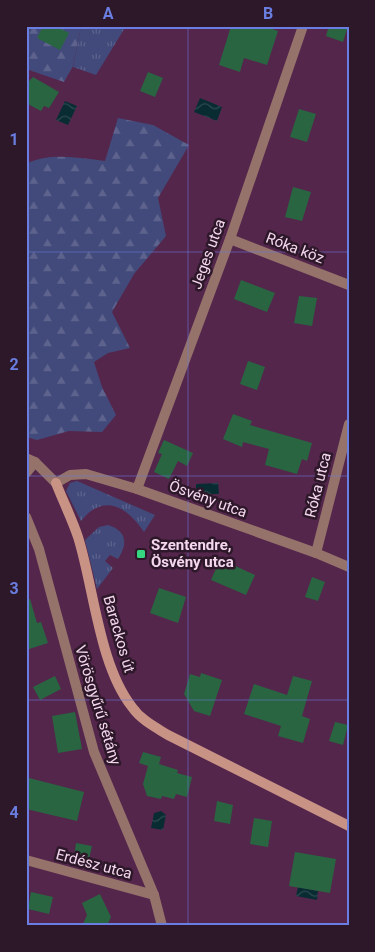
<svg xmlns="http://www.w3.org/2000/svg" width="375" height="952" viewBox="0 0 375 952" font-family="Roboto,sans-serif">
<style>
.grass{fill:url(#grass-tufts)}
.forest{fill:url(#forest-firs)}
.water{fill:url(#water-waves)}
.building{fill:#296541}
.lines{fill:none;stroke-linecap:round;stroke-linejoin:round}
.street{stroke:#95736b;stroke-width:10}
.secondary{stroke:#c89285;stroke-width:10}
.grid{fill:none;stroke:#697ee0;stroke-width:1;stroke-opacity:0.55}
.poi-dot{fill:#35d881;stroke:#2d1829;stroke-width:2}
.labels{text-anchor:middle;stroke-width:5;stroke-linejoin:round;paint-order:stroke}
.street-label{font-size:15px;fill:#f5d8ee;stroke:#2d1829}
.poi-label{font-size:15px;font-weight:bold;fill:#f5d8ee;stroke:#2d1829;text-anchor:start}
.neatline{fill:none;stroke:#697ee0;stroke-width:2}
.grid-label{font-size:16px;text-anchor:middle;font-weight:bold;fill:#697ee0}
</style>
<defs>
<pattern id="grass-tufts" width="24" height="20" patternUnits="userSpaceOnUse" patternTransform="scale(1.25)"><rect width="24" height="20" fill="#414a7a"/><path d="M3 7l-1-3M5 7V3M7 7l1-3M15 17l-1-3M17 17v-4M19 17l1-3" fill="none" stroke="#5d638d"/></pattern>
<pattern id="forest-firs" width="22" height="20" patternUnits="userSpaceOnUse" patternTransform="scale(1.25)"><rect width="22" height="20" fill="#414a7a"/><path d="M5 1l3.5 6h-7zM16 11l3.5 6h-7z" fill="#5d638d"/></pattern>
<pattern id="water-waves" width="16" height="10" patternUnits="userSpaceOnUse" patternTransform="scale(1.25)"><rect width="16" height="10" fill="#092b32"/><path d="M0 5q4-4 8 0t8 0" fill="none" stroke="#2d4950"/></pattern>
</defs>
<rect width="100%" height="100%" fill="#54264c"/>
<g class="grass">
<path d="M 81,26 L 126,26 L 96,75 L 73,67 Z"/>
<path d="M 77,481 L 155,515 L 144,532 C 127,507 104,492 81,521 L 66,491 L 70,483 Z"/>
<path d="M 108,525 C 127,531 128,544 118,559 L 110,555 L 105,561 L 113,568 L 97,589 L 85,540 L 99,527 Z"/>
</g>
<g class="forest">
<path d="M 30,26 L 81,26 L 73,66 L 64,82 L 26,69 L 26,44 Z"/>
<path d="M 118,118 L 153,125 L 189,145 L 158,198 L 166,236 L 134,274 L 112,312 L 130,348 L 108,353 L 94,362 L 102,387 L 116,415 L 102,432 L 69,431 L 37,440 L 26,437 L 26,164 C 50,152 79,158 105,161 Z"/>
</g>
<g class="water">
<path d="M 200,98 L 222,107 L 217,121 L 194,112 Z"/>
<path d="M 65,101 L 77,106 L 68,125 L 56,120 Z"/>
<path d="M 218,483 L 219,494 L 196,495 L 196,484 Z"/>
<path d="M 161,811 L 166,815 L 163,830 L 151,828 L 154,813 Z"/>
<path d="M 298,887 L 318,891 L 317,900 L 296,896 Z"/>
</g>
<g class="building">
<path d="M 43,26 L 55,26 L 69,33 L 60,50 L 37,38 Z"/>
<path d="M 231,26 L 264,26 L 278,31 L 267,65 L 244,58 L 240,72 L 219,65 Z"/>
<path d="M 329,26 L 348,26 L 343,42 L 326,36 Z"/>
<path d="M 148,72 L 163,78 L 155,97 L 140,91 Z"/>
<path d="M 33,77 L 59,92 L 49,108 L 44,106 L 41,111 L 26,103 L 26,84 Z"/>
<path d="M 299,109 L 316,114 L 307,142 L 290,137 Z"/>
<path d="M 293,187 L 311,192 L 302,221 L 285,217 Z"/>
<path d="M 241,280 L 275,293 L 267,312 L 234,299 Z"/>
<path d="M 299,296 L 317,298 L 312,326 L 294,323 Z"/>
<path d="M 248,361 L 265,367 L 257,390 L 240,384 Z"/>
<path d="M 233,414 L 252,421 L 250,425 L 312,443 L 307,461 L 302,459 L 297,474 L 265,465 L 269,449 L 243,442 L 242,447 L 223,439 Z"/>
<path d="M 164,440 L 193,453 L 187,466 L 178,461 L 169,479 L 154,472 L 162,454 L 158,453 Z"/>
<path d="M 220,559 L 255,575 L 246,595 L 211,580 Z"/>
<path d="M 312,577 L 325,582 L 318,601 L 305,597 Z"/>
<path d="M 159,588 L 186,597 L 178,623 L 150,613 Z"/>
<path d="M 30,599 L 37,623 L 41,622 L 48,643 L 29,649 L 26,642 L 26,600 Z"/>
<path d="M 201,673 L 222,680 L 210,716 L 194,711 L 184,694 L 190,674 L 200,677 Z"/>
<path d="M 55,676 L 61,689 L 40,700 L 33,687 Z"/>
<path d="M 293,676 L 312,681 L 302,716 L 310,719 L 303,743 L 278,736 L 281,726 L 244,714 L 254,684 L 287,695 Z"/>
<path d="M 75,712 L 82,749 L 58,753 L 52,716 Z"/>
<path d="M 335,722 L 348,725 L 343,745 L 329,741 Z"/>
<path d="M 143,752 L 161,757 L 159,764 L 178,770 L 177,773 L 192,777 L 187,797 L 176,794 L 174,799 L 162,796 L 161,799 L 147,796 L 143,784 L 148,766 L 139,763 Z"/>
<path d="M 29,778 L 84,792 L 77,821 L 26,809 Z"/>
<path d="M 217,801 L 233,805 L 230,824 L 214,821 Z"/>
<path d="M 254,818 L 272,821 L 268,847 L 250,844 Z"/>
<path d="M 76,843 L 92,846 L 89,859 L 74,856 Z"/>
<path d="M 295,852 L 336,859 L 330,893 L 289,886 Z"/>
<path d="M 31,892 L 53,897 L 49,914 L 28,909 Z"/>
<path d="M 100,894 L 111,917 L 107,926 L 82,926 L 87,915 L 82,903 Z"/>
</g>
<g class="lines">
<g class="street">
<path d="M 230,239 L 349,285"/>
<path d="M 26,458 L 35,462 L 56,483 L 70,475 L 86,474 L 137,489 L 316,553 L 349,567"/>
<path d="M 26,473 L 35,462"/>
<path d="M 137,489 L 230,239 L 303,26"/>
<path d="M 26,517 L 39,549 L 94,752 L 154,895 L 162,926"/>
<path d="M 316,553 L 349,424"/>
<path d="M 26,860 L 154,895"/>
</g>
<path class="secondary" d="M 56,483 C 63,501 72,519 78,537 C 94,588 99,665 132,707 C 141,720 155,727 168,735 L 349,826"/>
</g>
<path class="grid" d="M 188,26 L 188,926M 26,252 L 349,252M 26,476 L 349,476M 26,700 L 349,700"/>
<rect class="poi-dot" x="136" y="549" width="10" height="10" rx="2.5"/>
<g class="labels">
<g class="street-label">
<text transform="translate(295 248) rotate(21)" y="5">Róka köz</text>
<text transform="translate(208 254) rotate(-70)" y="5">Jeges utca</text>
<text transform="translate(318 485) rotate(-76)" y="5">Róka utca</text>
<text transform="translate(208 499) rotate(20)" y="5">Ösvény utca</text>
<text transform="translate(119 634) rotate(74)" y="5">Barackos út</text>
<text transform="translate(98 705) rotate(73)" y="5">Vörösgyűrű sétány</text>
<text transform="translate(94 864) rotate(15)" y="5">Erdész utca</text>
</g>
<g class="poi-label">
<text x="151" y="550">Szentendre,<tspan x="151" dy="17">Ösvény utca</tspan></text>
</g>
</g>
<rect width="375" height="952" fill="none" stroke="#2d1829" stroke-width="55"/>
<rect x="28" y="28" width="320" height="896" class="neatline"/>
<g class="grid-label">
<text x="108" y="19">A</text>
<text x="268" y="19">B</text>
<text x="14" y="145">1</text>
<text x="14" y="370">2</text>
<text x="14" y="594">3</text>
<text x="14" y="818">4</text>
</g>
</svg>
